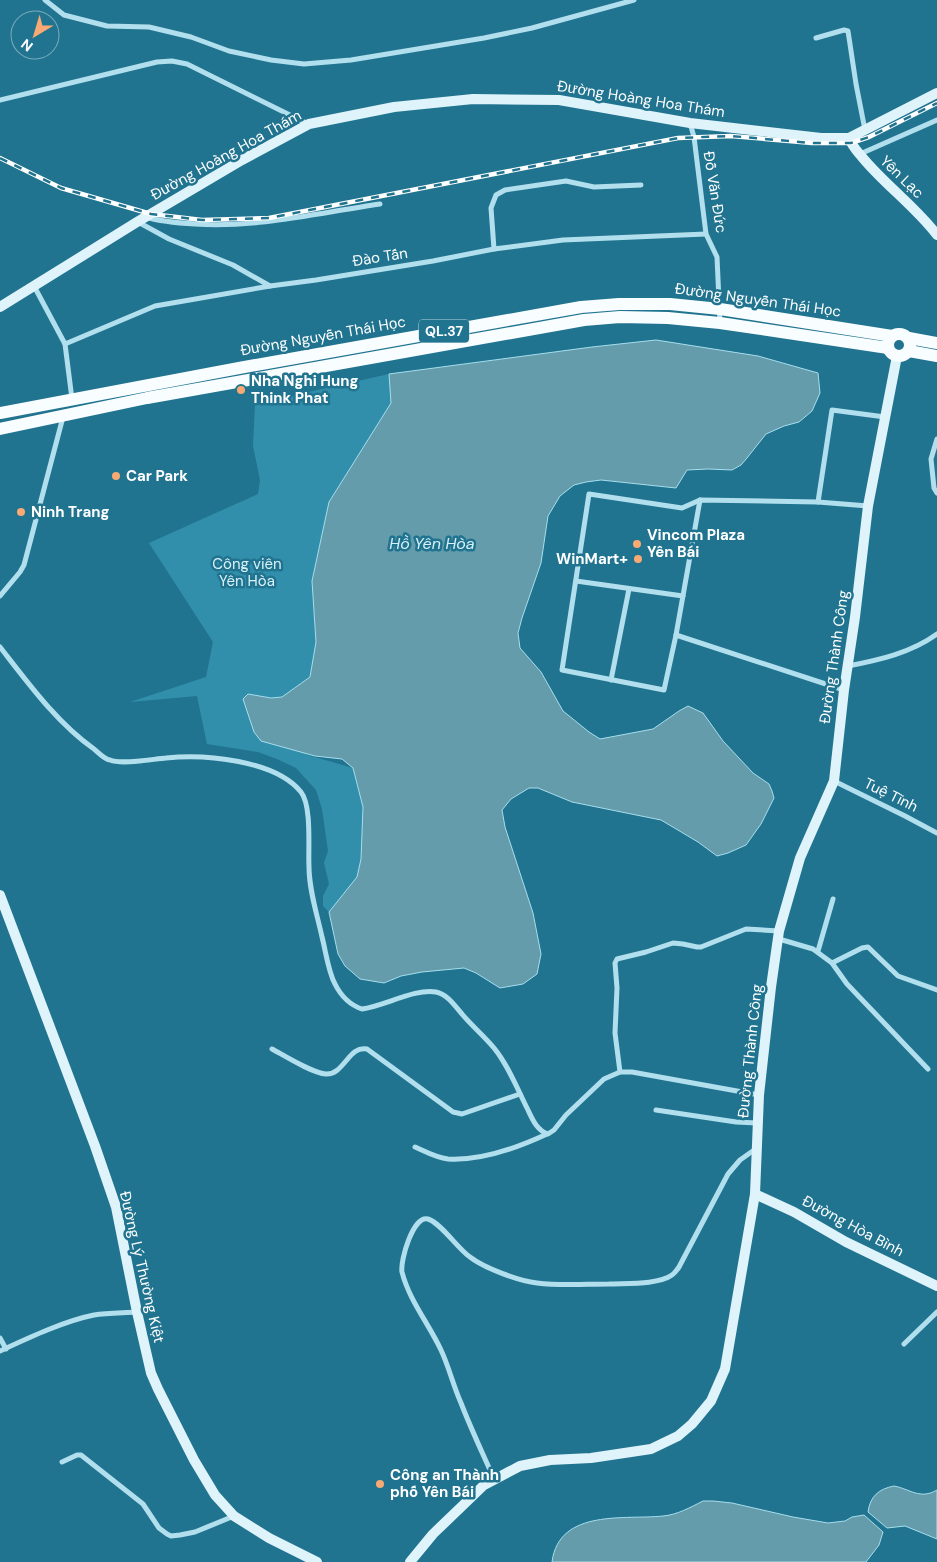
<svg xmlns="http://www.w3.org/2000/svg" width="937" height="1562" viewBox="0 0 937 1562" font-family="'DM Sans',sans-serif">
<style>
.green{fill:#328fab}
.water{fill:#659cac;stroke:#a6deee}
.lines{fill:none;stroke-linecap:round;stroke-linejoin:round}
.street{stroke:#b2dfed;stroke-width:5}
.secondary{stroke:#def3fa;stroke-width:10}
.primary{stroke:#f8fdff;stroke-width:12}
.rail-casing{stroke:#fff;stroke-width:4.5}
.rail{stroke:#217490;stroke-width:2.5;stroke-dasharray:8;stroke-linecap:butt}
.poi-dot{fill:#f9a974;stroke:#217490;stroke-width:2}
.labels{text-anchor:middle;stroke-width:5;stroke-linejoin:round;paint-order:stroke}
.shield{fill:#217490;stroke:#bcd5de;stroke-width:1}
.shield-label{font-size:14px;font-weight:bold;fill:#fff}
.street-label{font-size:15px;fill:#fff;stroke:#217490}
.poi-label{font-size:15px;font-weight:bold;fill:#fff;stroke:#217490;text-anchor:start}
.park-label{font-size:15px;fill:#d9f2f9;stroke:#217490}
.water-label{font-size:16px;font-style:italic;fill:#d8f1f8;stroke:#217490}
</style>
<rect width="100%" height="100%" fill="#217490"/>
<path class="green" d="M 389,374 L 391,403 L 329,502 L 312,581 L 316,642 L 310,677 L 282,697 L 271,698 L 248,694 L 317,756 L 304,754 L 353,768 L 363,807 L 361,859 L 357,877 L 329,912 L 323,906 L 323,896 L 329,884 L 324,863 L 328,851 L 322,809 L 316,790 L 296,768 L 277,759 L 258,752 L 207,744 L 197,696 L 130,702 L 206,677 L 213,642 L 149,543 L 258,494 L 260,480 L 253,446 L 255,404 Z"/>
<g class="water">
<path d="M 656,340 L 758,356 L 818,373 L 820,393 L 812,411 L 799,422 L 784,426 L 766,434 L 747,458 L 741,465 L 732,470 L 708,469 L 687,470 L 676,488 L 601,480 L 586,482 L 574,485 L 560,496 L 548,516 L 541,563 L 522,618 L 518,633 L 520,648 L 541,672 L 563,711 L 589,732 L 600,739 L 653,729 L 679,711 L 688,706 L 703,713 L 723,741 L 753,773 L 769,784 L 772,791 L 774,798 L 761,824 L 746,845 L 728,853 L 717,856 L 698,842 L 661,820 L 572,802 L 538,788 L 529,788 L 511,799 L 502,810 L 505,827 L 533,913 L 541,954 L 537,974 L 523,984 L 500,988 L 476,973 L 464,968 L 422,972 L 401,976 L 384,983 L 360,979 L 345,966 L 338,954 L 329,912 L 357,877 L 361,859 L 363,807 L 353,768 L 342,759 L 315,756 L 261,741 L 254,732 L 243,699 L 248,694 L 271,698 L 282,697 L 310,677 L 316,642 L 312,581 L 329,502 L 391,403 L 389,374 L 592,347 Z"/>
<path d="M 894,1486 C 910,1489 920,1500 937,1490 L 937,1539 L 905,1526 L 887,1528 L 868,1512 C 870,1497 878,1489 894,1486 Z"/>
<path d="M 703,1501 L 713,1501 L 732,1503 L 793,1517 L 828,1523 L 845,1521 L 852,1517 L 864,1515 L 883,1532 L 879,1545 L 866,1562 L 552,1562 C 559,1508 626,1520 663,1516 C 677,1515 691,1507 703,1501 Z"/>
</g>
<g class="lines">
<g class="street">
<path d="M 45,0 L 64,15 L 107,26 L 149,27 L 191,37 L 229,51 L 271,60 L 304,64 L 351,60 L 484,38 L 532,28 L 634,0"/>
<path d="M 816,38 L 844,30 L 848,31 L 856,84 L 865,130"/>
<path d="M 0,100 L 157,62 L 172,61 L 187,64 L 308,124"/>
<path d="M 690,123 L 694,137 L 706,234 L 717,257 L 720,323"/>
<path d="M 860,154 L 937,120"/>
<path d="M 146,217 C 162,222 178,223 195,224 C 258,228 318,213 380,204"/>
<path d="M 138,222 L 169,239 L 233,265 L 270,286"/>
<path d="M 494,249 L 491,208 L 496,195 L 505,190 L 566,181 L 594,187 L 641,185"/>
<path d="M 34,286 L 65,344 L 72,399"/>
<path d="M 65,344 L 155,306 L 270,286 L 316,280 L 433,261 L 494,249 L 563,240 L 706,234"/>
<path d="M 937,439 L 931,459 L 934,488 L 937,493"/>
<path d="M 700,500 L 676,635 L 844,690"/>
<path d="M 818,502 L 868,506"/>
<path d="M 576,581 L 683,596"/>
<path d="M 0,596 L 20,572 L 24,565 L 63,417"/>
<path d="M 676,635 L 664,690 L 562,670 L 589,494 L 682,508 L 700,500 L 818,502 L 832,410 L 885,417"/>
<path d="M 0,647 C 28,683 57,723 94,749 C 99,753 104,759 110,760 C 122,765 153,759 166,758 C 205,754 275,760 301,792 C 312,806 308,849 309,867 C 309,890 317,914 322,937 C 326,952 328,971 335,984 C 341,996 350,1005 362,1009 C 384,1006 416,988 436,992 C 447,994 455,1006 462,1014 C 472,1026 484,1036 494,1048 C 508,1065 517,1088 527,1108 C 532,1118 536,1130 548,1134 L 554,1130 L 566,1115 L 604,1079 L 620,1072 L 632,1072 L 759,1095"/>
<path d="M 848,666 C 879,660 911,653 937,634"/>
<path d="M 611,680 L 629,589"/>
<path d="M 834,781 L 905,816 L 937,833"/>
<path d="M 779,939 L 813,949 L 832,963 L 847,984 L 928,1069"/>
<path d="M 818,951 L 833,899"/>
<path d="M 832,963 L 862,948 L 868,947 L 898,976 L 937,990"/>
<path d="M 272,1049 C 285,1056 312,1073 326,1074 C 344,1075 349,1045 367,1049 L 449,1109 L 453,1112 L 462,1114 L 520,1094"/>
<path d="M 620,1072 L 615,1033 L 617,988 L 615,963 L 617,959 L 646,952 L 673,943 L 683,944 L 697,947 L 701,947 L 746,929 L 779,931"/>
<path d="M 656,1110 L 736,1122 L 757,1123"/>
<path d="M 415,1147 C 426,1152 437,1158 448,1159 C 482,1161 517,1148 547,1134"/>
<path d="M 0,1338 L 6,1349"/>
<path d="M 904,1344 L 937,1312"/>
<path d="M 0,1351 C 28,1338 64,1321 94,1315 C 108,1313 123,1313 137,1312"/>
<path d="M 62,1462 L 77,1455 L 81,1455 L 143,1504 L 159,1528 L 167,1534 L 171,1536 L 180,1535 L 195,1532 L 234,1516"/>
<path d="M 494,1479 C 483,1454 471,1429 461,1403 C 453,1385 449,1367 441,1350 C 429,1324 409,1300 402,1272 C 400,1261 413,1215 428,1219 C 441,1223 458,1249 470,1257 C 484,1268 519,1281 537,1283 C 560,1286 585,1284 609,1284 C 626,1283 658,1285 672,1275 C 675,1273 677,1270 679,1267 L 728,1174 L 740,1160 L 757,1148"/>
</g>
<g class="secondary">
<path d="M 849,138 C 852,146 857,151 862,157 C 885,185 915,206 937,235"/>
<path d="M 0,307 L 137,222 L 242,160 L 309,124 L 394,107 L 473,99 L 559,100 L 690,123 L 821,138 L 849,138 L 937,93"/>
<path d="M 0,895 L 95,1146 L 116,1207 L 137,1312 L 151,1373 L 158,1389 L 194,1460 L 215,1495 L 234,1516 L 269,1538 L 317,1562"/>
<path d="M 755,1194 L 794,1212 L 846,1242 L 937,1286"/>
<path d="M 410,1562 L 433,1534 L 484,1485 L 520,1466 L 550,1460 L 591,1458 L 651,1449 L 678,1436 L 692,1424 L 711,1401 L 725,1369 L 755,1194 L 759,1095 L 771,987 L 779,931 L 800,858 L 834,781 L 844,690 L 855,617 L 868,506 L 897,356"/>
</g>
<g class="primary">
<circle cx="899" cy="345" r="11"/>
<path d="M 909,338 L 937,343"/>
<path d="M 909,351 L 937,356"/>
<path d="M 0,413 L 239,368 L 581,307 L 619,304 L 670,304 L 720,309 L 892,336"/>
<path d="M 0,429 L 147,398 L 584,320 L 620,317 L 668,318 L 720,323 L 888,348"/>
</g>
<defs>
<path id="rail" d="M 0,158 L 61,188 L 151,214 L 202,220 L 269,218 L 678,138 L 731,136 L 812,143 L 851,143 L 869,137 L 937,103"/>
</defs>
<use href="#rail" class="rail-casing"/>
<use href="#rail" class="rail"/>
</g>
<g class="poi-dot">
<circle cx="241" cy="390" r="5"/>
<circle cx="116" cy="476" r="5"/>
<circle cx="21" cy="512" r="5"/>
<circle cx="637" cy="544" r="5"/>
<circle cx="638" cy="559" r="5"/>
<circle cx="380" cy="1484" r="5"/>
</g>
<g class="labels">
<rect class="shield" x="419" y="319.5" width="50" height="23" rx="4"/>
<g class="shield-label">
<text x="444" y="336">QL.37</text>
</g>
<g class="street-label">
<text transform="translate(641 99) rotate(9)" y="5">Đường Hoàng Hoa Thám</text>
<text transform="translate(226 155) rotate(-29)" y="5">Đường Hoàng Hoa Thám</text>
<text transform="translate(902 177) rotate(44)" y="5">Yên Lạc</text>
<text transform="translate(715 192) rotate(81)" y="5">Đỗ Văn Đức</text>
<text transform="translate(380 257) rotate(-9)" y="5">Đào Tấn</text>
<text transform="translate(758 300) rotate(8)" y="5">Đường Nguyễn Thái Học</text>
<text transform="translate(323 336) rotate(-10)" y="5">Đường Nguyễn Thái Học</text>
<text transform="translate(834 657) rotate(-82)" y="5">Đường Thành Công</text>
<text transform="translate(891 795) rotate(26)" y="5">Tuệ Tĩnh</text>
<text transform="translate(750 1051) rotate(-84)" y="5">Đường Thành Công</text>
<text transform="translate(853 1226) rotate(28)" y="5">Đường Hòa Bình</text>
<text transform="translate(142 1267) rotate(77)" y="5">Đường Lý Thường Kiệt</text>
</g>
<g class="poi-label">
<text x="251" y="386">Nha Nghi Hung<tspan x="251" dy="17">Think Phat</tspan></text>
<text x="126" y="481">Car Park</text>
<text x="31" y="517">Ninh Trang</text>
<text x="647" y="540">Vincom Plaza<tspan x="647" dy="17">Yên Bái</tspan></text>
<text x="628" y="564" text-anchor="end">WinMart+</text>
<text x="390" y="1480">Công an Thành<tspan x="390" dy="17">phố Yên Bái</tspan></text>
</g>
<g class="park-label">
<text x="247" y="569">Công viên<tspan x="247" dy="17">Yên Hòa</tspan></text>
</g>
<g class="water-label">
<text x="432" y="549">Hồ Yên Hòa</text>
</g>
</g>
<g transform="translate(35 35) rotate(218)"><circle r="24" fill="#217490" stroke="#7aacbc"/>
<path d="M0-4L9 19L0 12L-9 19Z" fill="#f9a974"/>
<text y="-8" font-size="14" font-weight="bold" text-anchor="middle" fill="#ffffff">N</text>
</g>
</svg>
